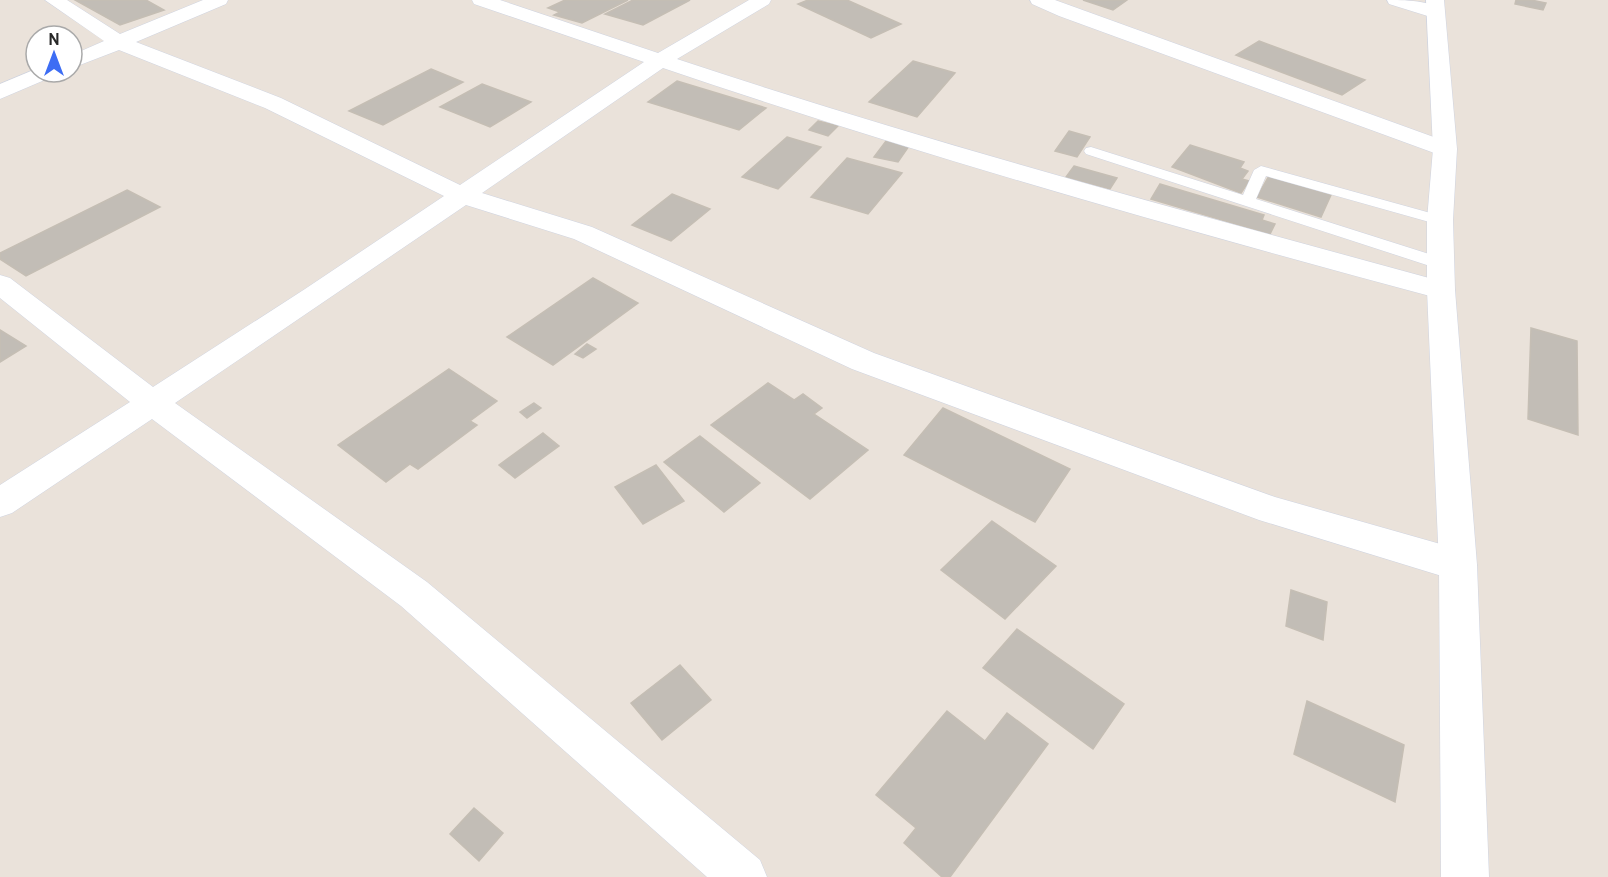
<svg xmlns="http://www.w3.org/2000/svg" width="1608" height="877" viewBox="0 0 1608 877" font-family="Overpass,sans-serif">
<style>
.building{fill:#c2bdb6;stroke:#c5beb4;stroke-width:1.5}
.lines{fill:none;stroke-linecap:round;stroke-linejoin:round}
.lane-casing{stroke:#cfd4e1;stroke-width:1}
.street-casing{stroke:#cfd4e1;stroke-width:1}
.secondary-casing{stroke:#cfd4e1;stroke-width:1}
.lane{fill:#fff;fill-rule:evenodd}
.street{fill:#fff;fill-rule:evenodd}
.secondary{fill:#fff;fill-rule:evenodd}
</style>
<rect width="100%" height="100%" fill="#eae2da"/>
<g class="building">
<path d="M 75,0 L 146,0 L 164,10 L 120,25 Z"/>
<path d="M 565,0 L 628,0 L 582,23 L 554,15 L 560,12 L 548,8 Z"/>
<path d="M 633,0 L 690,0 L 643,25 L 605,14 Z"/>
<path d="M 808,0 L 847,0 L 901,24 L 871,38 L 798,4 Z"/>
<path d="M 1083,0 L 1127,0 L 1113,10 Z"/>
<path d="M 1516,0 L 1531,0 L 1546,3 L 1543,10 L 1515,4 Z"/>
<path d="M 1259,41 L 1365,80 L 1342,95 L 1236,55 Z"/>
<path d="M 913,61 L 955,73 L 917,117 L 869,102 Z"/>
<path d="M 431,69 L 463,82 L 383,125 L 349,111 Z"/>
<path d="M 677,81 L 766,108 L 739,130 L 648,102 Z"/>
<path d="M 482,84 L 531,102 L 490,127 L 440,107 Z"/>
<path d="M 818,121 L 838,126 L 828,136 L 809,130 Z"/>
<path d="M 1069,131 L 1090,137 L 1077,157 L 1055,151 Z"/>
<path d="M 787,137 L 821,147 L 778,189 L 742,177 Z"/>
<path d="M 886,141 L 909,146 L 898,162 L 874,157 Z"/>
<path d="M 1190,145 L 1244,162 L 1240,168 L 1248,171 L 1242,179 L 1249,181 L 1241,193 L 1172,167 Z"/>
<path d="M 847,158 L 902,173 L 868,214 L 811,197 Z"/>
<path d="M 1074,166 L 1117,178 L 1110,189 L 1066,177 Z"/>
<path d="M 1269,176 L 1331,195 L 1321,217 L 1257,197 Z"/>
<path d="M 1160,184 L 1264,215 L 1262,220 L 1275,224 L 1270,234 L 1151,199 Z"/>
<path d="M 127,190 L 160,207 L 26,276 L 0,259 L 0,253 Z"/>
<path d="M 672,194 L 710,209 L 671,241 L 632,225 Z"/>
<path d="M 593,278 L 638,303 L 553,365 L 507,337 Z"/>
<path d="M 1531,328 L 1577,341 L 1578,435 L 1528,419 Z"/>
<path d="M 0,330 L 26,346 L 0,362 Z"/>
<path d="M 587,344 L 596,349 L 583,358 L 575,354 Z"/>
<path d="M 449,369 L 497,401 L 470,421 L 477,425 L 418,469 L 410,464 L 386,482 L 338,445 Z"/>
<path d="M 768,383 L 794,400 L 803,394 L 822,408 L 814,414 L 868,450 L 810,499 L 711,425 Z"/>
<path d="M 534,403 L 541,408 L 527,418 L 520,412 Z"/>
<path d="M 943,408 L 1070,469 L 1035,522 L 904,455 Z"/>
<path d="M 543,433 L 559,446 L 515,478 L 499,465 Z"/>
<path d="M 700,436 L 760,483 L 724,512 L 664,462 Z"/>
<path d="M 656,465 L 684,501 L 643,524 L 615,487 Z"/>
<path d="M 992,521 L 1056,566 L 1005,619 L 941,570 Z"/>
<path d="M 1291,590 L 1327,602 L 1323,640 L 1286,626 Z"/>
<path d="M 1017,629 L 1124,704 L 1093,749 L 983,668 Z"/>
<path d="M 680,665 L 711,700 L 662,740 L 631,703 Z"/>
<path d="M 1307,701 L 1404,745 L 1395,802 L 1294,754 Z"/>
<path d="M 947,711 L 985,741 L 1007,713 L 1048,744 L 950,877 L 942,877 L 904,843 L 916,828 L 876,795 Z"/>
<path d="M 474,808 L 503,833 L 479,861 L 450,834 Z"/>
</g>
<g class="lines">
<defs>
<path id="lane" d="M 1091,147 L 1243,195 L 1254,170 L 1261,166 L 1445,217 L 1448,220 L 1445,223 L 1440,225 L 1266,176 L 1256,199 L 1448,260 L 1450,264 L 1448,268 L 1436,268 L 1086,154 L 1084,151 L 1086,148 Z"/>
<g id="street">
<path d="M 45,0 L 67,0 L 120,34 L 203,0 L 228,0 L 226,4 L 136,42 L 281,98 L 460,185 L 644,62 L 474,4 L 472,0 L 500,0 L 658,53 L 749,0 L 771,0 L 769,4 L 677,59 C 932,144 1192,213 1451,284 L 1455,290 L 1451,296 L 1441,299 C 1180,229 919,155 663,68 L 482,193 L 592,227 L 874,353 L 1275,497 L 1458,549 L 1471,554 L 1477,565 L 1471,576 L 1458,581 L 1259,520 L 852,369 L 574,239 L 466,205 L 175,403 L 427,582 L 760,860 L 767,877 L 707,877 L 401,606 L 152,419 L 12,513 L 0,517 L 0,485 L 130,402 L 0,298 L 0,275 L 10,278 L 153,387 L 305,289 L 444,196 L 265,108 L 119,50 L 72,68 L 72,55 L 104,41 Z"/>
<path d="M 1030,0 L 1055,0 L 1453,144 L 1457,149 L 1453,154 L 1445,156 L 1437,154 L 1059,16 L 1032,4 Z"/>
<path d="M 1387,0 C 1402,0 1434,0 1444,12 L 1441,16 L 1434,18 L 1389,4 Z"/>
<path d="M 36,69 L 36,72 L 58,72 L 54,76 L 0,99 L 0,84 Z"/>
</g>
<path id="secondary" d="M 1426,0 L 1444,0 L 1457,149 L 1453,220 L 1455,290 L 1477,565 L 1489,877 L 1441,877 L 1439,565 L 1427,290 L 1427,220 L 1433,149 Z"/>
</defs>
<use href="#lane" class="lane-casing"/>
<use href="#street" class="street-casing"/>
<use href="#secondary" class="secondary-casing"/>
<use href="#lane" class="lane"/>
<use href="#street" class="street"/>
<use href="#secondary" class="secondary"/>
</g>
<g transform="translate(54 54)"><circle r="28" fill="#ffffff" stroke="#a9a9a9" stroke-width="1.5"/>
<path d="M0-4.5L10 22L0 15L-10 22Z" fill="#3d6df4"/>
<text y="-9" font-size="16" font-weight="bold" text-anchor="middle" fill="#282828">N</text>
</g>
</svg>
